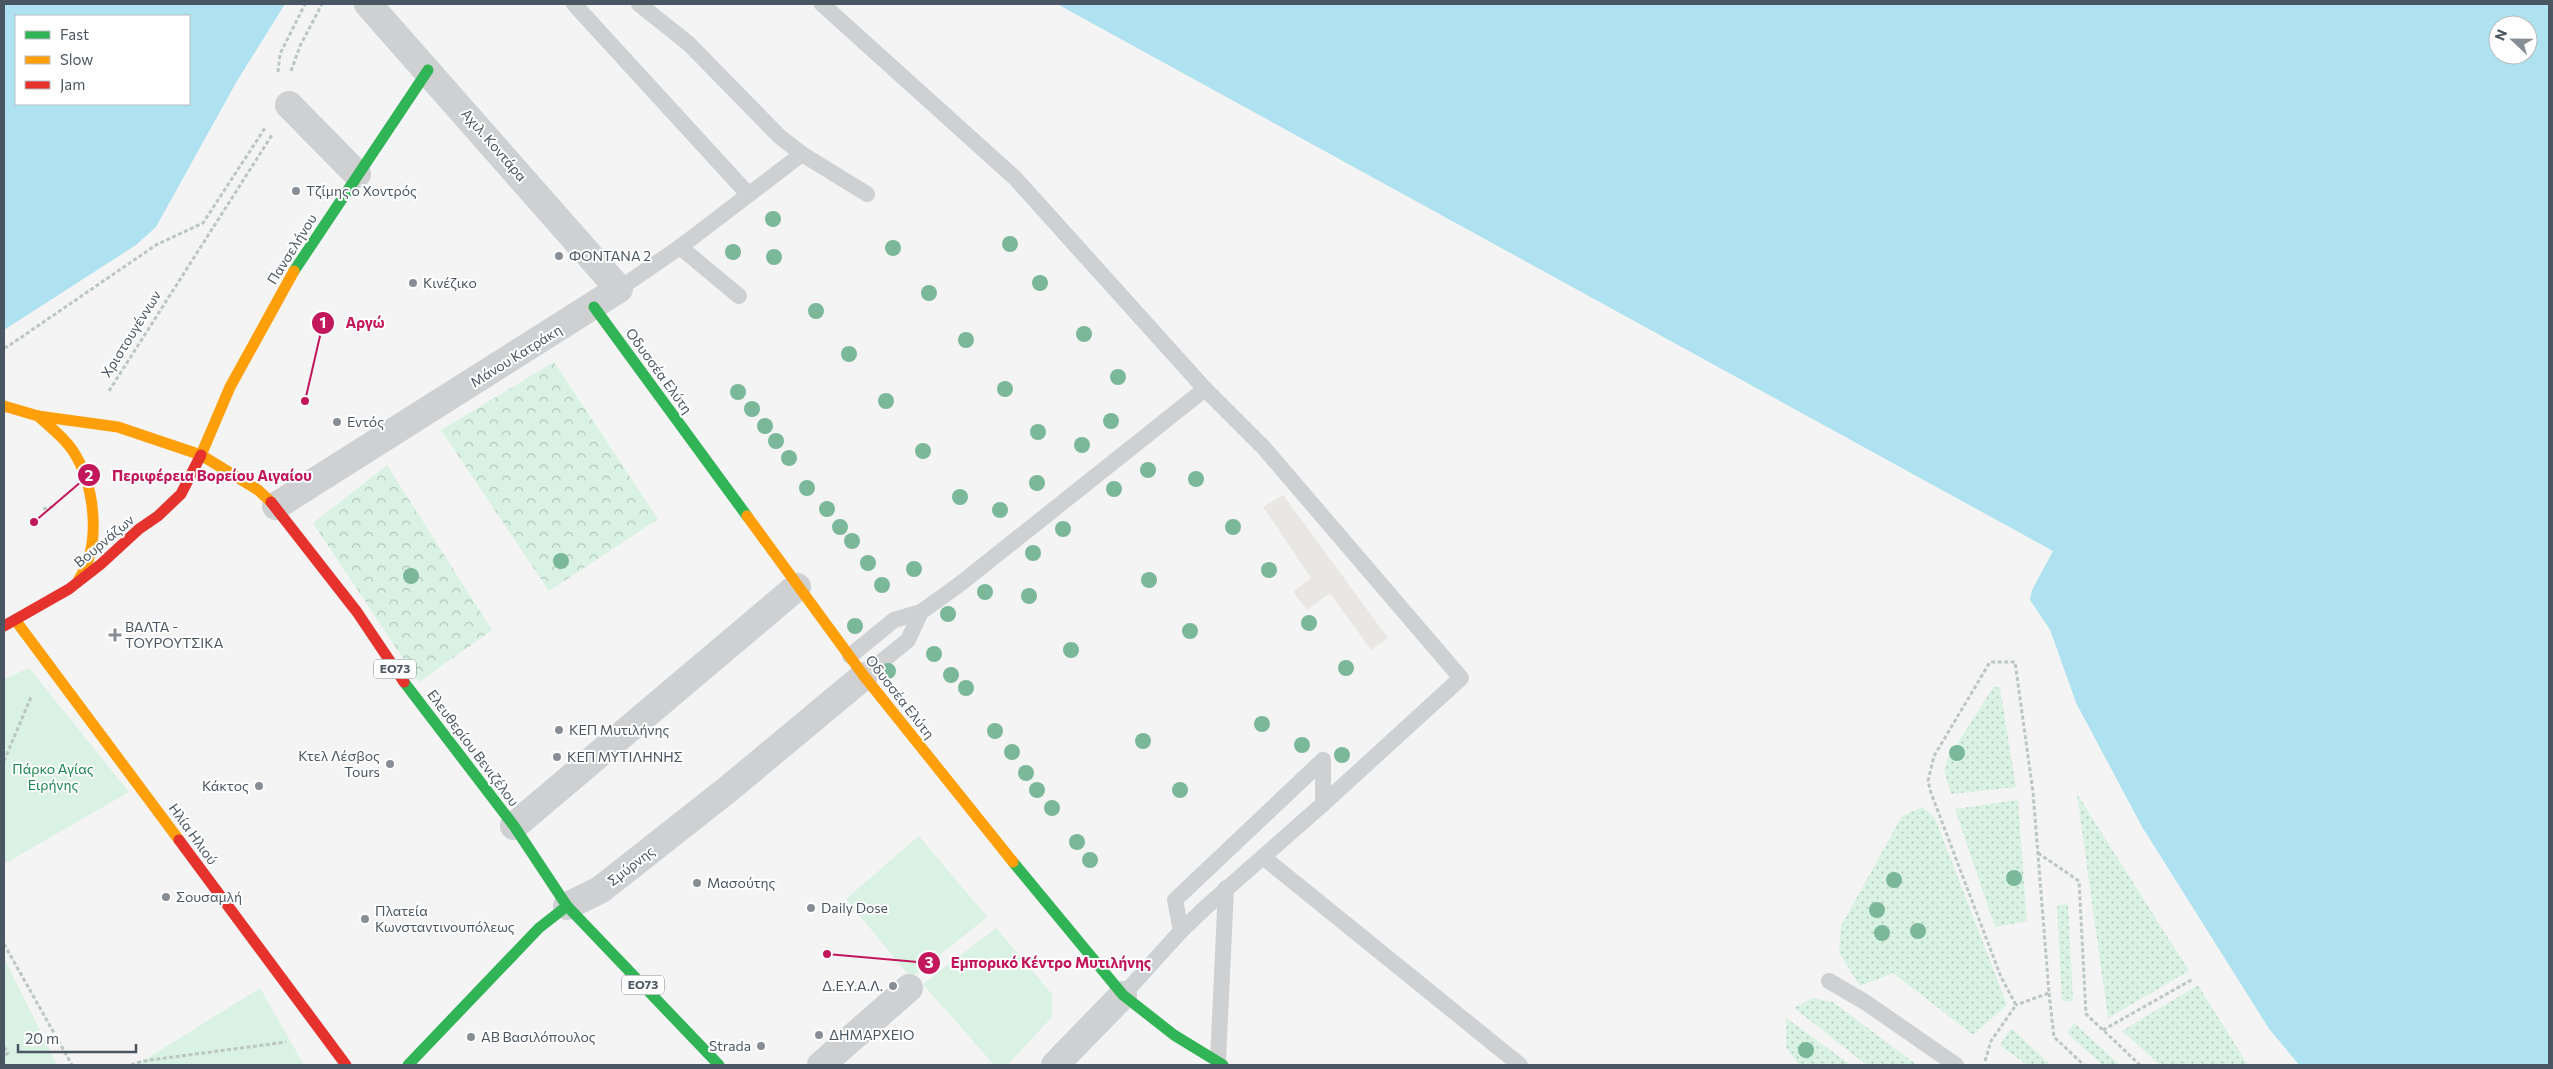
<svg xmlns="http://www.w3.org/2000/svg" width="2553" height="1069" viewBox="0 0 2553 1069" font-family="Commissioner,sans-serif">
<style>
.commercial{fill:#e8e7e3}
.grass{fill:url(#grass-dots)}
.forest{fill:url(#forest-crowns)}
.park{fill:#d9f2e3}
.water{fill:#aee2f0;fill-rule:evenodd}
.pier{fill:#f4f4f4}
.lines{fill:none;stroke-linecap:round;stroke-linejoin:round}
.path{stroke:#bcc7c4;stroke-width:3;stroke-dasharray:4 2.5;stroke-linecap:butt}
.lane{stroke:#ced0d2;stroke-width:16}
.street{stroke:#ced0d2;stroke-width:28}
.fast{stroke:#30b455;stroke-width:11}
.slow{stroke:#ff9f0a;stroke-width:11}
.jam{stroke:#e5322d;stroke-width:11}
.tree{fill:#7ab899}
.poi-dot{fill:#868d94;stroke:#fff;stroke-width:2}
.labels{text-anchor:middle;stroke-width:4;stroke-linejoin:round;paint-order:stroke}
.shield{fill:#fff;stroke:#808990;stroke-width:1}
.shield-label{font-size:12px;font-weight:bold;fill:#4a5661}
.street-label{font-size:14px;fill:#4a5661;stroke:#fff}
.poi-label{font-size:14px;fill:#4a5661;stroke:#fff;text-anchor:start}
.park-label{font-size:14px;fill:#17864f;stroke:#fff}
.leader{fill:none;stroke:#c2185b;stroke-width:2}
.callout-dot{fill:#c2185b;stroke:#fff;stroke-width:2}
.mark-label{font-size:15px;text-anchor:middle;font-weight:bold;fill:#fff}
.callout-label{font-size:15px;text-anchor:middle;font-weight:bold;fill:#c2185b;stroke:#fff;stroke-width:4;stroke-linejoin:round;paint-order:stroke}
</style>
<defs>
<pattern id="grass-dots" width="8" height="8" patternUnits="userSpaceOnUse" patternTransform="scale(1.25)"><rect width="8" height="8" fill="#d9f2e3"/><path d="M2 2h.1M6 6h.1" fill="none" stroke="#b2c7bb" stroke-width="1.8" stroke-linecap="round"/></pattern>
<pattern id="forest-crowns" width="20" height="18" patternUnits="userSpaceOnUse" patternTransform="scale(1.25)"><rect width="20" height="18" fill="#d9f2e3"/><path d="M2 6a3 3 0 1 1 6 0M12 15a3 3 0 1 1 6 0" fill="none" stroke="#b2c7bb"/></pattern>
</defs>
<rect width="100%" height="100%" fill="#f4f4f4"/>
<path class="commercial" d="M 1283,495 L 1388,638 L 1371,650 L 1330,593 L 1307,610 L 1293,592 L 1311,578 L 1263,507 Z"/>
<g class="grass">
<path d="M 1994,686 L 2000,688 L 2016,787 L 1951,794 L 1944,770 L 1947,760 Z"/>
<path d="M 2077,794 L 2189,971 L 2108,1018 Z"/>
<path d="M 2018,800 L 2027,921 L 1995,927 L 1955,809 Z"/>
<path d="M 1923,807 L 1935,818 L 2007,1005 L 1973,1035 L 1893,973 L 1860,986 L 1839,953 L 1841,926 L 1902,816 Z"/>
<path d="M 2068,904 L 2073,1001 L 2062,1001 L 2057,905 Z"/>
<path d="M 2198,985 L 2248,1065 L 2160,1065 L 2122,1031 Z"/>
<path d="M 1813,998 L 1833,1002 L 1917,1065 L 1867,1065 L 1794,1008 Z"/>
<path d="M 1786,1018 L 1851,1065 L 1799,1065 L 1786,1047 Z"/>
<path d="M 2074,1023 L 2120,1065 L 2103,1065 L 2067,1033 Z"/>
<path d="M 2011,1028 L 2051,1065 L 2027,1065 L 2000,1045 Z"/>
</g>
<g class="forest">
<path d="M 554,362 L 658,519 L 549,591 L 441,430 Z"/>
<path d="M 387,465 L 492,630 L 419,682 L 313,523 Z"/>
</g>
<g class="park">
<path d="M 29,668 L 129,792 L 4,864 L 4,679 Z"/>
<path d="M 919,836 L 987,917 L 911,978 L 846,899 Z"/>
<path d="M 996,928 L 1052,994 L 1052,1017 L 1007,1065 L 994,1065 L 923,984 Z"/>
<path d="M 4,958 L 57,1065 L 4,1065 Z"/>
<path d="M 260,988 L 304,1065 L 133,1065 L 143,1061 Z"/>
</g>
<g class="water">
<path d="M 4,4 L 285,4 L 237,81 L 156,227 L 136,245 L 4,330 ZM 16,16 L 189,16 L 189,104 L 16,104 Z"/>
<path d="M 1057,4 L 2549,4 L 2549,1065 L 2299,1065 L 2269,1029 L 2142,827 L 2076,703 L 2050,630 L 2030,600 L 2032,590 L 2053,551 ZM 2498,25 L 2528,25 L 2528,55 L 2498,55 Z"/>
</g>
<path class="pier" d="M 2030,600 L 2050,630 L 2076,703 L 2142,827 L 2269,1029 L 2299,1065 L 2295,1065 L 2267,1030 L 2140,828 L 2074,704 L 2048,631 L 2029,602 Z"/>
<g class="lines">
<g class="path">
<path d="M 291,71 L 300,46 L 322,4"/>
<path d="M 278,72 L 280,54 L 305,4"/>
<path d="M 4,347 L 7,347 L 156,245 L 203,223 L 265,128"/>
<path d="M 109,391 L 272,135"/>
<path d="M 43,509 L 56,506"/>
<path d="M 4,761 L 31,697"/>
<path d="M 2038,853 L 2079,881 L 2086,1014 L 2140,1065"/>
<path d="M 4,944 L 72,1065"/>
<path d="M 2049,993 L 2054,1037 L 2084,1065"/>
<path d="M 2103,1030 L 2193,979"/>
<path d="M 4,1047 L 8,1053 L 4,1056"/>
<path d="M 1985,1061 L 1991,1041 L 2016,1005 L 2001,977 L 1931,793 L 1928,781 L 1934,756 L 1990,662 L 2015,662 L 2033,792 L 2049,993 L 2016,1005"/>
<path d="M 131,1065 L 143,1061 L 286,1042"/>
</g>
<g class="lane">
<path d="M 574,4 L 748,194"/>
<path d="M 639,4 L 689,44 L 779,136 L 802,154 L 867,194"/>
<path d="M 822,4 L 1015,178 L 1205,389 L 1264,448 L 1461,678 L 1323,804 L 1206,907 L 1181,931 L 1123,995"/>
<path d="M 680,247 L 739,296"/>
<path d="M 619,289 L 680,247 L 802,154"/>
<path d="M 850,656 L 894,620 L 921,612 L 960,584 L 1205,389"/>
<path d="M 864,676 L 908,640 L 921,612"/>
<path d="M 1323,804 L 1323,760"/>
<path d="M 1263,857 L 1520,1065"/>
<path d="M 1181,931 L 1175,900 L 1323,760"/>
<path d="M 1829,981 L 1865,1002 L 1956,1065"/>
<path d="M 1218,1061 L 1226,888"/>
</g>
<g class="street">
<path d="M 289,105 L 357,174"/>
<path d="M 276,506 L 619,289 L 368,4"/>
<path d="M 514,826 L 797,587"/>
<path d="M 567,906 L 600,890 L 727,790 L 864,676"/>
<path d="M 821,1065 L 909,988"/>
<path d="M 1055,1065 L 1123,995"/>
</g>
<g class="fast">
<path d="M 294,271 L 428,70"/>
<path d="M 594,307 L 747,516"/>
<path d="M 404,682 L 514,826 L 567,906 L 719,1065"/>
<path d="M 1013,862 L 1123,995 L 1174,1035 L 1223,1065"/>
<path d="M 408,1065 L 539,928 L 567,906"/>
</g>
<g class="slow">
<path d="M 4,406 L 38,416 L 118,427 L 201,455 L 258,490 L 271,502"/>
<path d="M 38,416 C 50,427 64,437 73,451 C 95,485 102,545 79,579"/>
<path d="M 201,455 L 230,387 L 294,271"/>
<path d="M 747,516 L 864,676 L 1013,862"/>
<path d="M 16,621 L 179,840"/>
</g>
<g class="jam">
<path d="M 271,502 L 357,612 L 404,682"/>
<path d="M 4,626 L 69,589 L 101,564 L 139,529 L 158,516 L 181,494 L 201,455"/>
<path d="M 179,840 L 346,1065"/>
</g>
</g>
<g class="tree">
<circle cx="773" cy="219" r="8"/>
<circle cx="1010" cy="244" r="8"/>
<circle cx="893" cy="248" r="8"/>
<circle cx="733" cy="252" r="8"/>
<circle cx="774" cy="257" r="8"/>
<circle cx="1040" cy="283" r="8"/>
<circle cx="929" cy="293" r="8"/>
<circle cx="816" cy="311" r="8"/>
<circle cx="1084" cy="334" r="8"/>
<circle cx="966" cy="340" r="8"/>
<circle cx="849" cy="354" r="8"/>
<circle cx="1118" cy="377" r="8"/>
<circle cx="1005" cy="389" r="8"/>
<circle cx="738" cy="392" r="8"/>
<circle cx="886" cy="401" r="8"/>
<circle cx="752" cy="409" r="8"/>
<circle cx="1111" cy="421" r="8"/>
<circle cx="765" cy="426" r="8"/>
<circle cx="1038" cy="432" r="8"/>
<circle cx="776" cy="441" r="8"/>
<circle cx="1082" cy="445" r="8"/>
<circle cx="923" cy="451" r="8"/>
<circle cx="789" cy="458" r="8"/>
<circle cx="1148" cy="470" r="8"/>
<circle cx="1196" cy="479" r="8"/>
<circle cx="1037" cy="483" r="8"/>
<circle cx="807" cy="488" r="8"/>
<circle cx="1114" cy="489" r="8"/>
<circle cx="960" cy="497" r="8"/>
<circle cx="827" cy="509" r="8"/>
<circle cx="1000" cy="510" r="8"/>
<circle cx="840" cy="527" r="8"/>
<circle cx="1233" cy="527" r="8"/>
<circle cx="1063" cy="529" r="8"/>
<circle cx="852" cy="541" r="8"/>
<circle cx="1033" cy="553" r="8"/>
<circle cx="561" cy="561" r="8"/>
<circle cx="868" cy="563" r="8"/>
<circle cx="914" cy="569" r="8"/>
<circle cx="1269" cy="570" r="8"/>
<circle cx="411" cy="576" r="8"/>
<circle cx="1149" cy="580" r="8"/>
<circle cx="882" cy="585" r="8"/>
<circle cx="985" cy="592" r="8"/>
<circle cx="1029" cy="596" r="8"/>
<circle cx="948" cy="614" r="8"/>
<circle cx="1309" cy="623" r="8"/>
<circle cx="855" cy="626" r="8"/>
<circle cx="1190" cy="631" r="8"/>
<circle cx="1071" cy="650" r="8"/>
<circle cx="934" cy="654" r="8"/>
<circle cx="1346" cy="668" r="8"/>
<circle cx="888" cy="671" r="8"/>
<circle cx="951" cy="675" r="8"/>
<circle cx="966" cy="688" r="8"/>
<circle cx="1262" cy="724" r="8"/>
<circle cx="995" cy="731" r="8"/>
<circle cx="1143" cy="741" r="8"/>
<circle cx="1302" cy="745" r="8"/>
<circle cx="1012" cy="752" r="8"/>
<circle cx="1957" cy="753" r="8"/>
<circle cx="1342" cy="755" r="8"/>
<circle cx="1026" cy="773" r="8"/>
<circle cx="1037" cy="790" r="8"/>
<circle cx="1180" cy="790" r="8"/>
<circle cx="1052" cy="808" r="8"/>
<circle cx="1077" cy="842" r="8"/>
<circle cx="1090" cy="860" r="8"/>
<circle cx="2014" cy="878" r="8"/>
<circle cx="1894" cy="880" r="8"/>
<circle cx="1877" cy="910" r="8"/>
<circle cx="1918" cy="931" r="8"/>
<circle cx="1882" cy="933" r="8"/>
<circle cx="1806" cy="1050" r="8"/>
</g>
<g class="poi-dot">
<circle cx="296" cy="191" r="5"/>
<circle cx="559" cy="256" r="5"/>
<circle cx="413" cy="283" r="5"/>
<circle cx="337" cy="422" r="5"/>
<path d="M112.5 627.5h5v5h5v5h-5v5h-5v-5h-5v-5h5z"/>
<circle cx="559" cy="730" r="5"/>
<circle cx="557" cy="757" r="5"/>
<circle cx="390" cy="764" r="5"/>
<circle cx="259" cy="786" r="5"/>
<circle cx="697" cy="883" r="5"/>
<circle cx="166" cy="897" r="5"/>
<circle cx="811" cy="908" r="5"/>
<circle cx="365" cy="919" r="5"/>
<circle cx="893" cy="986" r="5"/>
<circle cx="819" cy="1035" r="5"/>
<circle cx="471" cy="1037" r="5"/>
<circle cx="761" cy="1046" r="5"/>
</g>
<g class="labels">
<g class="shield">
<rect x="374" y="659.5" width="42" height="19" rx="4"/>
<rect x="622" y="975.5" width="42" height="19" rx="4"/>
</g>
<g class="shield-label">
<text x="395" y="673">ΕΟ73</text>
<text x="643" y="989">ΕΟ73</text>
</g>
<g class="street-label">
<text transform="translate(494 145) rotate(49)" y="5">Αχιλ. Κοντάρα</text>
<text transform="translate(292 249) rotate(-58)" y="5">Πανσελήνου</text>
<text transform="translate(131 334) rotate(-58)" y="5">Χριστουγέννων</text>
<text transform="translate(516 356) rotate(-32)" y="5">Μάνου Κατράκη</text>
<text transform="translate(659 371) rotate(54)" y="5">Οδυσσέα Ελύτη</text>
<text transform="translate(104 541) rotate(-40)" y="5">Βουρνάζων</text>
<text transform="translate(900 697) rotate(52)" y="5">Οδυσσέα Ελύτη</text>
<text transform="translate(473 748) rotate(53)" y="5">Ελευθερίου Βενιζέλου</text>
<text transform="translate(193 834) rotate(54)" y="5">Ηλία Ηλιού</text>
<text transform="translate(631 866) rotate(-38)" y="5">Σμύρνης</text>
</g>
<g class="poi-label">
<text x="306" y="196">Τζίμης ο Χοντρός</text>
<text x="569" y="261">ΦΟΝΤΑΝΑ 2</text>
<text x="423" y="288">Κινέζικο</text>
<text x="347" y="427">Εντός</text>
<text x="125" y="632">ΒΑΛΤΑ -<tspan x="125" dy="16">ΤΟΥΡΟΥΤΣΙΚΑ</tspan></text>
<text x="569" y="735">ΚΕΠ Μυτιλήνης</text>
<text x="380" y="761" text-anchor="end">Κτελ Λέσβος<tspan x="380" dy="16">Tours</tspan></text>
<text x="567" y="762">ΚΕΠ ΜΥΤΙΛΗΝΗΣ</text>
<text x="249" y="791" text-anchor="end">Κάκτος</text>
<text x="707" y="888">Μασούτης</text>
<text x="176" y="902">Σουσαμλή</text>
<text x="821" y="913">Daily Dose</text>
<text x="375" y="916">Πλατεία<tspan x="375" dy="16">Κωνσταντινουπόλεως</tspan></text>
<text x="883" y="991" text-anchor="end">Δ.Ε.Υ.Α.Λ.</text>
<text x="829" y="1040">ΔΗΜΑΡΧΕΙΟ</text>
<text x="481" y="1042">ΑΒ Βασιλόπουλος</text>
<text x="751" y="1051" text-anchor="end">Strada</text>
</g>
<g class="park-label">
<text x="53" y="774">Πάρκο Αγίας<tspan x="53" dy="16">Ειρήνης</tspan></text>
</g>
</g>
<path class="leader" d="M305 401L323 323M34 522L89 475M827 954L929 963"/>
<g class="callout-dot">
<circle cx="305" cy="401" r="5"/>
<circle cx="34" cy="522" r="5"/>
<circle cx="827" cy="954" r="5"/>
<circle cx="323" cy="323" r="12"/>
<circle cx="89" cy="475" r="12"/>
<circle cx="929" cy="963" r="12"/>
</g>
<g class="mark-label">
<text x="323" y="328">1</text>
<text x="89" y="481">2</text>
<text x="929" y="968">3</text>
</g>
<g class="callout-label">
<text x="365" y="328">Αργώ</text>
<text x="212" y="481">Περιφέρεια Βορείου Αιγαίου</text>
<text x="1051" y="968">Εμπορικό Κέντρο Μυτιλήνης</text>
</g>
<rect width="2553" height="1069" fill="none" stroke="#4a5661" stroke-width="10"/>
<rect x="15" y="15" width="175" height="90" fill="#ffffff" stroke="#b7bbc0"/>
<rect x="25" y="31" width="25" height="8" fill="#30b455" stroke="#b7bbc0"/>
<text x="60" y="40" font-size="15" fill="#4a5661">Fast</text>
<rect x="25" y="56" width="25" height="8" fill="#ff9f0a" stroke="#b7bbc0"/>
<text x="60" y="65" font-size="15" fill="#4a5661">Slow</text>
<rect x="25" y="81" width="25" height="8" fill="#e5322d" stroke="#b7bbc0"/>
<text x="60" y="90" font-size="15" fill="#4a5661">Jam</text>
<g transform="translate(2513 40) rotate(292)"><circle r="24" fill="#ffffff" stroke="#b7bbc0"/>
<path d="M0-4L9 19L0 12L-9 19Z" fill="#868d94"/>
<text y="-8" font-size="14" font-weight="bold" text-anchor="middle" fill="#4a5661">N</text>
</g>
<path d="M18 1044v8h118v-8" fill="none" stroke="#4a5661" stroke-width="2.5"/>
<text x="25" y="1044" font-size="15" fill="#4a5661" stroke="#ffffff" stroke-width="4" paint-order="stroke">20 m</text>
</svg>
